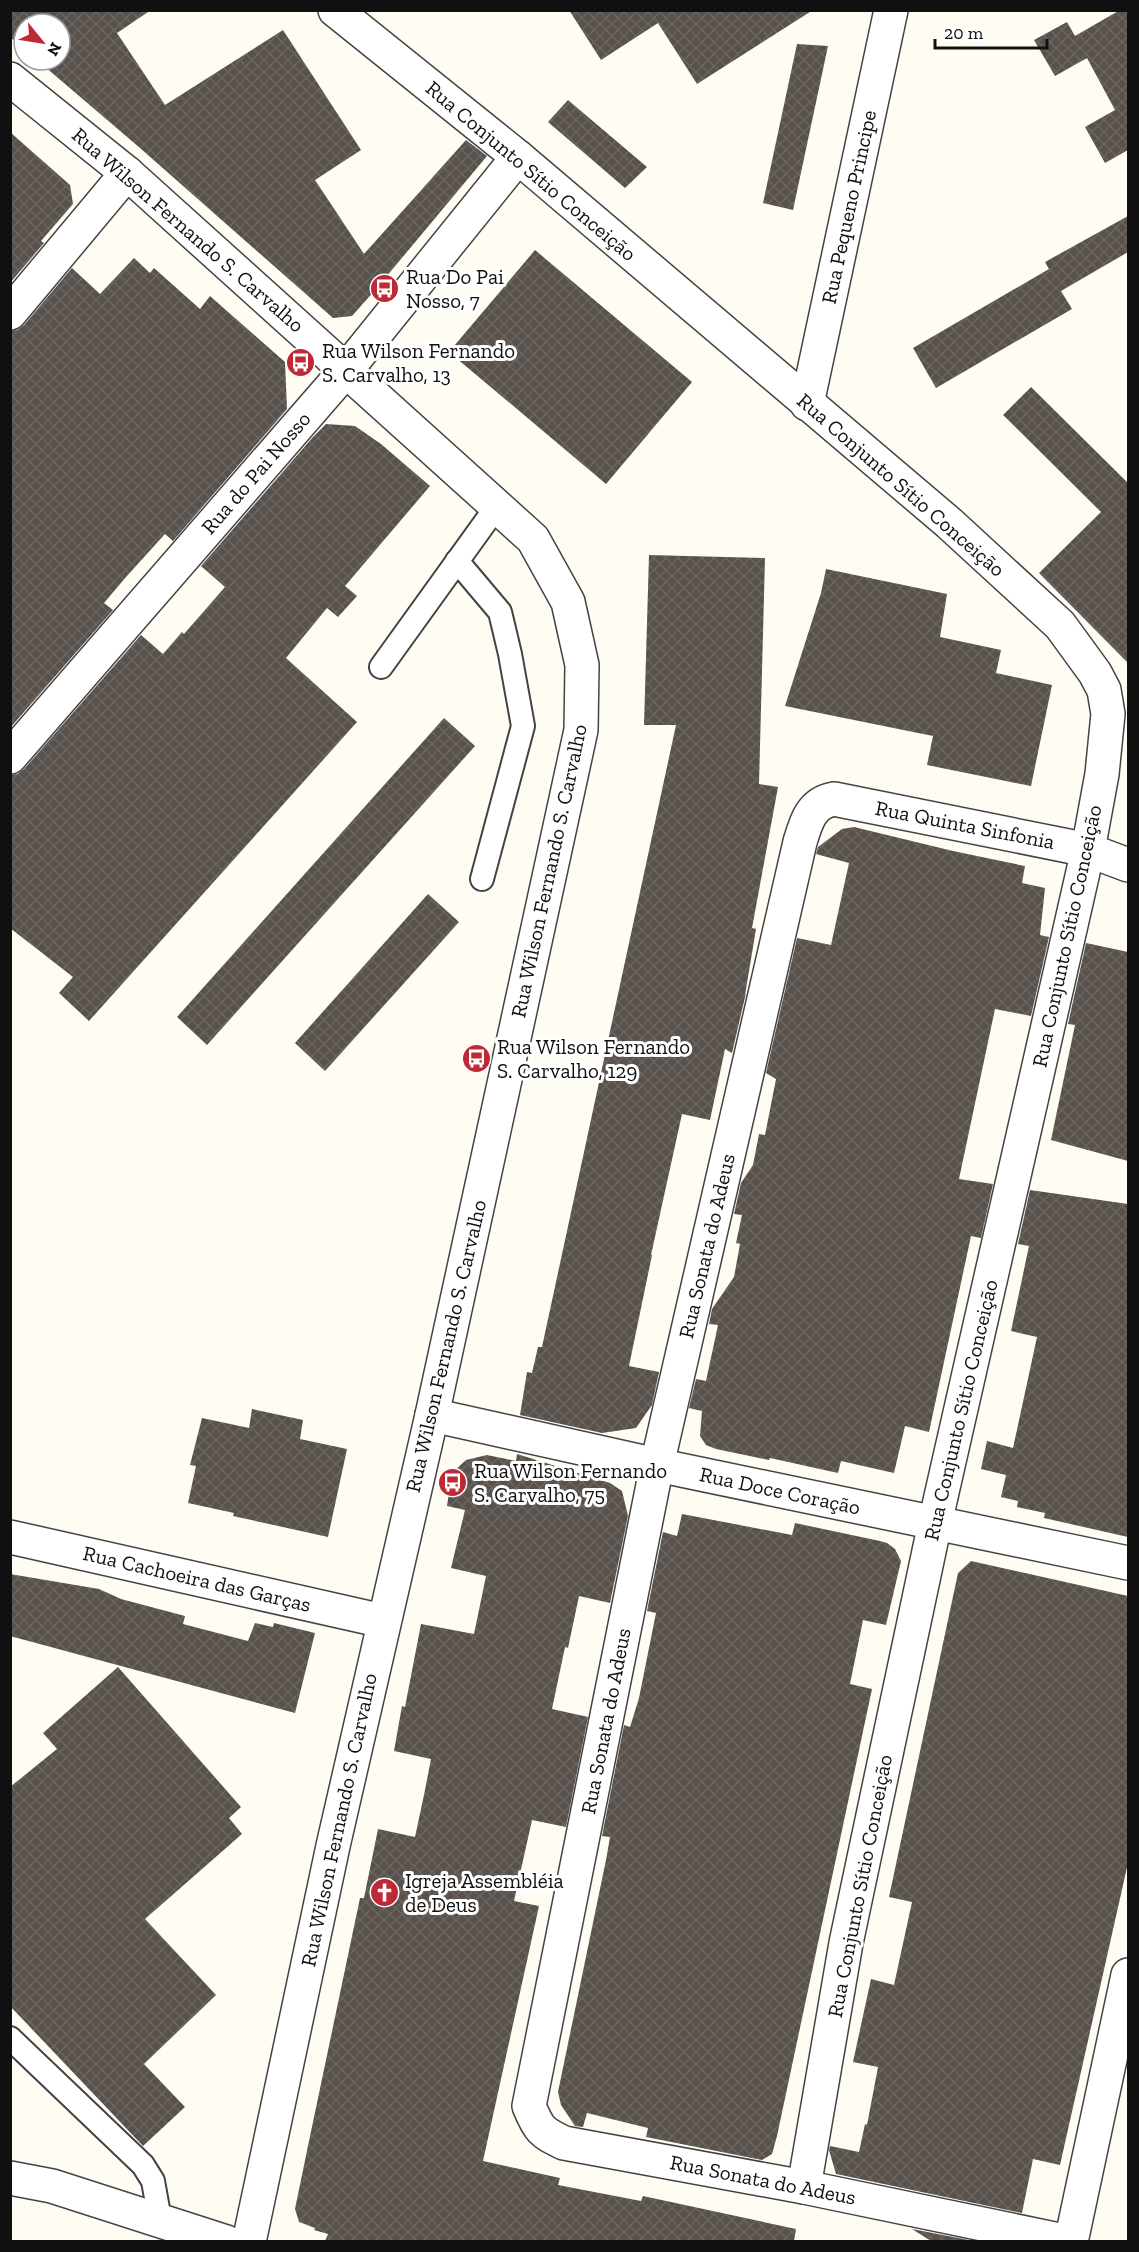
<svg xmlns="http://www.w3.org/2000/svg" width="1139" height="2252" viewBox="0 0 1139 2252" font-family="'Zilla Slab',serif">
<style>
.building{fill:url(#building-cross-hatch)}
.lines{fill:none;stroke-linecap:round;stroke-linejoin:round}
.service-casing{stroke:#434343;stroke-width:26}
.minor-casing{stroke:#434343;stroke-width:36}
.tertiary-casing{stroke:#434343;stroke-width:36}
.service{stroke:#fff;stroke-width:22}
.minor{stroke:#fff;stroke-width:33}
.tertiary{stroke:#fff;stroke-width:33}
.labels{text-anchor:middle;stroke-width:6;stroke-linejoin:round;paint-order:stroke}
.street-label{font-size:21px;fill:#101010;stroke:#fff}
.poi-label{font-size:21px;fill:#101010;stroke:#fff;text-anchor:start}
</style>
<defs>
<pattern id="building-cross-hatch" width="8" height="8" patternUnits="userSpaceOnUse" patternTransform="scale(1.5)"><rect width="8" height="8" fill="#58514c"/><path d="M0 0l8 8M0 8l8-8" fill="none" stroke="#6b6561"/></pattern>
</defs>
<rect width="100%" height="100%" fill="#fffcf3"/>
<g class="building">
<path d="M 10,10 L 151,10 L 117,33 L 165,105 L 283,30 L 361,150 L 315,180 L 364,254 L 466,140 L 487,156 L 376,289 L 352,316 L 333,318 L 140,148 L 37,60 L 60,60 L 60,24 L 24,24 L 24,49 L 10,37 Z"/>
<path d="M 569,10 L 813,10 L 697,84 L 658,23 L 601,60 Z"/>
<path d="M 1120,10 L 1128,10 L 1128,150 L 1105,163 L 1085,127 L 1115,110 L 1087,58 L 1055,76 L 1034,40 L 1067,22 L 1075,36 Z"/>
<path d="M 797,44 L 828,46 L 793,210 L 763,203 Z"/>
<path d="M 568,100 L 647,167 L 625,188 L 548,122 Z"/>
<path d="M 10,132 L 70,185 L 73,204 L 41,241 L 44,243 L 10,283 Z"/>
<path d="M 1128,216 L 1128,252 L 1061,291 L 1072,309 L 936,388 L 913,348 L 1049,269 L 1055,280 L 1045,262 Z"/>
<path d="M 535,250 L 692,382 L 606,484 L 449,352 Z"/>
<path d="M 134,258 L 150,273 L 154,268 L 200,309 L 210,296 L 285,362 L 287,409 L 173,541 L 165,534 L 126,577 L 104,603 L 113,610 L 10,728 L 10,331 L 17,330 L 24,325 L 72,268 L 100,294 Z"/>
<path d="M 1031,387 L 1128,483 L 1128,663 L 1039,573 L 1101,512 L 1003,415 Z"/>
<path d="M 326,424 L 355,426 L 381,444 L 430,486 L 345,586 L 357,596 L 338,617 L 327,608 L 286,658 L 357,722 L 89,1021 L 59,993 L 73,977 L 10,928 L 10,775 L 17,774 L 24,769 L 141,635 L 163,654 L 182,632 L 184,634 L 225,587 L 201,566 L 313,437 Z"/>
<path d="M 649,555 L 765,558 L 759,784 L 778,787 L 752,928 L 756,929 L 745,995 L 746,993 L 732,1053 L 725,1049 L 710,1120 L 682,1114 L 651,1255 L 652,1255 L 629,1366 L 659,1372 L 652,1405 L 636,1428 L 602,1433 L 520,1415 L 527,1372 L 532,1373 L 538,1347 L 542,1347 L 676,725 L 644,725 Z"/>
<path d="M 826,569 L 947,594 L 940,637 L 1001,650 L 996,673 L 1052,685 L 1031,786 L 927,765 L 933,736 L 785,706 L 821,593 Z"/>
<path d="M 444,718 L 475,746 L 207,1045 L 177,1017 Z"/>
<path d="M 854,827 L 953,851 L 1025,866 L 1022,883 L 1045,888 L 1040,935 L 1049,937 L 1031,1016 L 995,1009 L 959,1179 L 993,1184 L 981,1238 L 971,1236 L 929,1432 L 905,1426 L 894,1473 L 841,1461 L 838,1473 L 770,1458 L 769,1460 L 716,1449 L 706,1445 L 700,1436 L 702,1411 L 689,1408 L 696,1379 L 706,1381 L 718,1325 L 709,1324 L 712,1309 L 734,1277 L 740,1244 L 736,1243 L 742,1215 L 734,1214 L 741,1183 L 753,1165 L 759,1134 L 765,1135 L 776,1079 L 766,1073 L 797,938 L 831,945 L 849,863 L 816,854 L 818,847 L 842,829 Z"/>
<path d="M 428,894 L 459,922 L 325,1071 L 295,1043 Z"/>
<path d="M 1086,943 L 1128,952 L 1128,1161 L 1051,1140 L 1075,1025 L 1068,1024 Z"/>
<path d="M 1030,1190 L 1128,1204 L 1128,1537 L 1044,1518 L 1045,1513 L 1017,1507 L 1018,1501 L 1001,1497 L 1006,1475 L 981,1469 L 987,1441 L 1013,1448 L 1037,1337 L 1011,1331 L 1029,1246 L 1018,1244 Z"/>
<path d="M 252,1409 L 303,1420 L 300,1439 L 347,1449 L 328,1537 L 233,1516 L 234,1513 L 188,1503 L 196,1466 L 190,1465 L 202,1418 L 249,1428 Z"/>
<path d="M 517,1454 L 610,1483 L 622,1491 L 628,1516 L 610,1603 L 579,1596 L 568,1648 L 565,1647 L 552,1709 L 588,1717 L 566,1827 L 532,1820 L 514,1901 L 539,1906 L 483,2161 L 560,2178 L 558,2185 L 641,2201 L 643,2196 L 796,2229 L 794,2241 L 325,2241 L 328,2234 L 314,2230 L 315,2228 L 299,2222 L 295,2209 L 309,2141 L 360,1898 L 364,1898 L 378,1829 L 415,1837 L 424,1795 L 431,1759 L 394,1751 L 402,1706 L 405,1707 L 421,1624 L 474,1634 L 486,1576 L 451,1568 L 465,1510 L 447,1506 L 452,1473 L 466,1460 L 487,1455 L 516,1461 Z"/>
<path d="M 682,1514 L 792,1535 L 795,1523 L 880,1541 L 887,1543 L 895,1549 L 901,1561 L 886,1625 L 863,1620 L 850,1684 L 872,1689 L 777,2136 L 772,2154 L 762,2160 L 646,2137 L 648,2128 L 587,2113 L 583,2127 L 575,2126 L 561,2105 L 558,2092 L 606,1860 L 610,1837 L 602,1836 L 624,1725 L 630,1727 L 639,1698 L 656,1613 L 647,1611 L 663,1532 L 677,1536 Z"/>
<path d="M 971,1561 L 1128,1596 L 1128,1863 L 1060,2165 L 1033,2159 L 1022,2213 L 836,2174 L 829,2150 L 830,2146 L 859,2152 L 865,2124 L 867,2125 L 878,2067 L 853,2062 L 871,1979 L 894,1985 L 912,1902 L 889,1897 L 958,1573 Z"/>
<path d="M 10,1574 L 99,1589 L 121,1599 L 185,1616 L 183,1624 L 248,1641 L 255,1623 L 273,1627 L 274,1623 L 315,1633 L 295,1713 L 10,1636 Z"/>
<path d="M 118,1667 L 241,1807 L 229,1818 L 242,1834 L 145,1919 L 216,1995 L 144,2064 L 185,2107 L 143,2146 L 10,2006 L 10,1787 L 57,1749 L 43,1733 Z"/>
<path d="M 912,2229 L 974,2241 L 931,2241 Z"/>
</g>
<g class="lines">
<defs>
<g id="service">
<path d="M 457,561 L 500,612 L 510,654 L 523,726 L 482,879"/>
<path d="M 381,667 L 497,506"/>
<path d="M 10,2038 L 143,2165 L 153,2181 L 160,2220"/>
</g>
<g id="minor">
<path d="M 335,10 L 518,157 L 949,523 L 1060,625 L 1095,673 L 1104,690 L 1108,714 L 1102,774 L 1088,850 L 935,1523 L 846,1943 L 804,2187"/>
<path d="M 10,79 L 127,173 L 533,539 L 568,602 L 582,665 L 581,730 L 432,1415 L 333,1846 L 249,2242"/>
<path d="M 10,313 L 127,173"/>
<path d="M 807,404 L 891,10"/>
<path d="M 10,757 L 347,369 L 518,157"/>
<path d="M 432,1415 L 657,1465 L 1128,1563"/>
<path d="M 10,1537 L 383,1621"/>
<path d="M 1069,2242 L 804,2187 L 564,2143 C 541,2132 539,2130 529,2106 L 657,1465 L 800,842 C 806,822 811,803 834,799 L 1088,850 L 1128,865"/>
<path d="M 1071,2242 L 1128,1975"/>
</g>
<path id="tertiary" d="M 10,2178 L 52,2186 L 226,2242"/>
</defs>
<use href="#service" class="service-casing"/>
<use href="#minor" class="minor-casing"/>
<use href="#tertiary" class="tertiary-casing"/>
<use href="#service" class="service"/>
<use href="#minor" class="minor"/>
<use href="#tertiary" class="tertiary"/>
</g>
<defs>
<symbol id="bus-disc" viewBox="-11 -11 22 22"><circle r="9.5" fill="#bd2a35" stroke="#fff"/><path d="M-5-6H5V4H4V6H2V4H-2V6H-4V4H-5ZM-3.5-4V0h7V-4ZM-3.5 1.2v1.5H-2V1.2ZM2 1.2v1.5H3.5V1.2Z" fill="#fff"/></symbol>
<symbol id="church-disc" viewBox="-11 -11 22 22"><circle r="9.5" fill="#bd2a35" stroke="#fff"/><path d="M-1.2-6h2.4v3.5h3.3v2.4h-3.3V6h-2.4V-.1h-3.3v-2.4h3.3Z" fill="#fff"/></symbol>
</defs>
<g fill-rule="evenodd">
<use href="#bus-disc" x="368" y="272" width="33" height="33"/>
<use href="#bus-disc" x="284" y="346" width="33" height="33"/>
<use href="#bus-disc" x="460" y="1042" width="33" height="33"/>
<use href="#bus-disc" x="436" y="1466" width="33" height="33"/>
<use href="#church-disc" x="368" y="1876" width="33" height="33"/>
</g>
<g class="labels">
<g class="street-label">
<text transform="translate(531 171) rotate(40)" y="7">Rua Conjunto Sítio Conceição</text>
<text transform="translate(849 207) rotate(-78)" y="7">Rua Pequeno Principe</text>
<text transform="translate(188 230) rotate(41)" y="7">Rua Wilson Fernando S. Carvalho</text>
<text transform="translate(256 473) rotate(-49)" y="7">Rua do Pai Nosso</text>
<text transform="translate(901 485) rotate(41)" y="7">Rua Conjunto Sítio Conceição</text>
<text transform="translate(965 825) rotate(11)" y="7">Rua Quinta Sinfonia</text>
<text transform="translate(549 871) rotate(-78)" y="7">Rua Wilson Fernando S. Carvalho</text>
<text transform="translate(1067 936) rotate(-78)" y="7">Rua Conjunto Sítio Conceição</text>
<text transform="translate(707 1246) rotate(-77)" y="7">Rua Sonata do Adeus</text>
<text transform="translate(446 1346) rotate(-77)" y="7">Rua Wilson Fernando S. Carvalho</text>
<text transform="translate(961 1410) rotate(-77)" y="7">Rua Conjunto Sítio Conceição</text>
<text transform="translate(780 1491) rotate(12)" y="7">Rua Doce Coração</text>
<text transform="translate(197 1579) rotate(13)" y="7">Rua Cachoeira das Garças</text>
<text transform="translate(606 1721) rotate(-79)" y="7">Rua Sonata do Adeus</text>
<text transform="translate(339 1820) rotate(-78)" y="7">Rua Wilson Fernando S. Carvalho</text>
<text transform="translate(860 1886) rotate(-79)" y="7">Rua Conjunto Sítio Conceição</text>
<text transform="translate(763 2180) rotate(11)" y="7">Rua Sonata do Adeus</text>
</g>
<g class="poi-label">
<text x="406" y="284">Rua Do Pai<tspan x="406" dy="24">Nosso, 7</tspan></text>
<text x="322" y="358">Rua Wilson Fernando<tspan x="322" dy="24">S. Carvalho, 13</tspan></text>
<text x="497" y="1054">Rua Wilson Fernando<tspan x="497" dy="24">S. Carvalho, 129</tspan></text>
<text x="474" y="1478">Rua Wilson Fernando<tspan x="474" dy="24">S. Carvalho, 75</tspan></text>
<text x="405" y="1888">Igreja Assembléia<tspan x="405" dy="24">de Deus</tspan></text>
</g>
</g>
<rect width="1139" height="2252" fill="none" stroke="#101010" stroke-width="24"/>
<g transform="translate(42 42) rotate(120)"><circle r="28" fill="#ffffff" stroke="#9f9f9f" stroke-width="1.5"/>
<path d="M0-4.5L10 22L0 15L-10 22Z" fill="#bd2a35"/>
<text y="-9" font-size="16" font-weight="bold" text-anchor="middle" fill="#101010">N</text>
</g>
<path d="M935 39v9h112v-9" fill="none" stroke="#101010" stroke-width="3"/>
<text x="944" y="39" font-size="18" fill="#101010" stroke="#ffffff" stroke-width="4.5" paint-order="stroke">20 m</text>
</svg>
